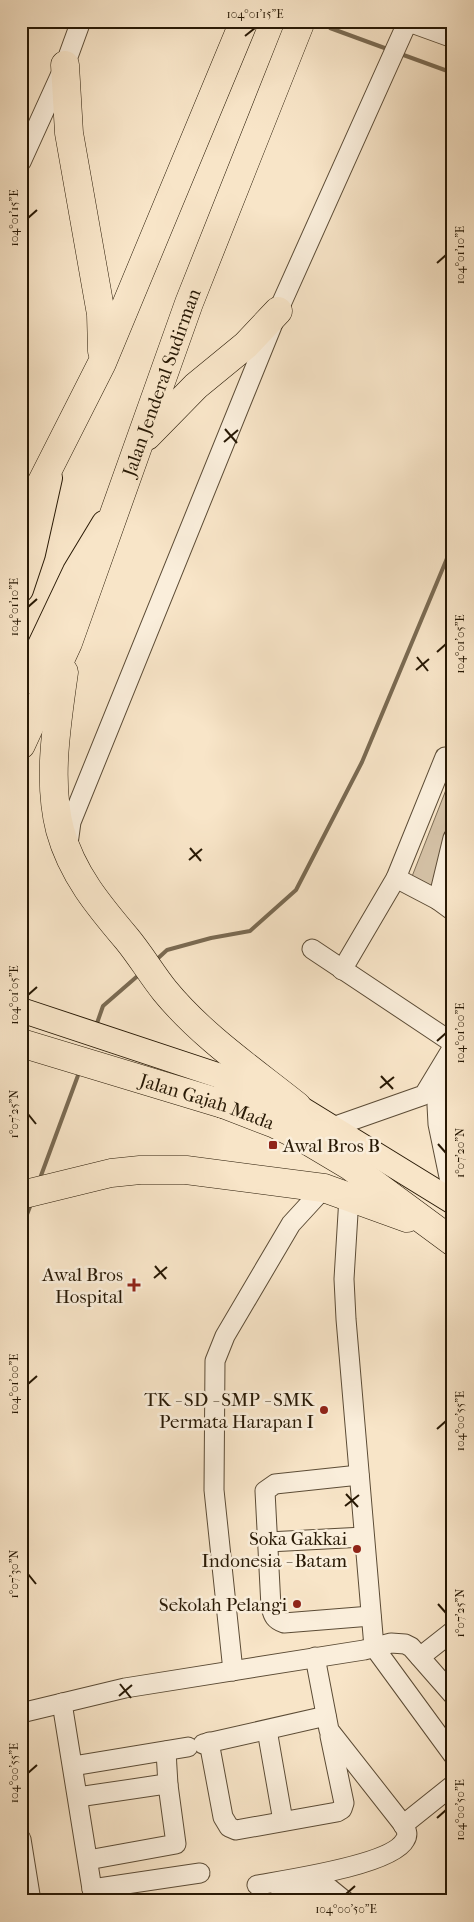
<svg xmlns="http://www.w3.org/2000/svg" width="474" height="1922" viewBox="0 0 474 1922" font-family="'IM FELL French Canon',serif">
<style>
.green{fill:#d5c2a7;stroke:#7e6e56}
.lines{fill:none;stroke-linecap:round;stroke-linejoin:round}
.stream{stroke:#7a6a52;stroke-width:4}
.minor-casing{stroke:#5c4c36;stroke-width:21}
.major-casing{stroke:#281905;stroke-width:26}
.highway-casing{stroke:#281905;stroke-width:29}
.minor{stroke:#faeedb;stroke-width:19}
.major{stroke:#f8e5c8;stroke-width:24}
.highway{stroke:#f8e5c8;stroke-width:28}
.ticks{fill:none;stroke:#281905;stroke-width:2}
.poi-dot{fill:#8f2418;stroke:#faeedb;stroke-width:2}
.labels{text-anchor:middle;stroke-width:5;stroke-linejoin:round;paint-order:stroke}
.street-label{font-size:19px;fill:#281905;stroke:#faeedb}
.poi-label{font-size:19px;fill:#281905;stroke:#faeedb;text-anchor:end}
.neatline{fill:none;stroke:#281905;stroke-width:2}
.ticks-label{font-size:12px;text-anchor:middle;fill:#281905}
</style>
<rect width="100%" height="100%" fill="#f8e5c8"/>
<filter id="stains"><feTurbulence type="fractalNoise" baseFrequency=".004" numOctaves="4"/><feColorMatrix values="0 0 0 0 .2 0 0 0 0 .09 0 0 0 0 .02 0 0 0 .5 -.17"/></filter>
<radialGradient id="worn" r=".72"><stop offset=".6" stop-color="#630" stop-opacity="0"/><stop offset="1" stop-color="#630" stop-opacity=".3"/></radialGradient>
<path class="green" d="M 453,772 L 453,837 L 439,893 L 411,879 Z"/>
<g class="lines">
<g class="stream">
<path d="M 330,28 L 390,50"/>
<path d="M 398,53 L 453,73"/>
<path d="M 155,961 L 167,950 L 211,938 L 250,931 L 296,890 L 362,762 L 453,544"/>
<path d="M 96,1026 L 103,1006 L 141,973"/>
<path d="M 39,1181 L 80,1070"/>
<path d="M 21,1230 L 31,1204"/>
</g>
<defs>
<g id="minor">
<path d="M 406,21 L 453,38"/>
<path d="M 21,162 L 65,65 L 81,21"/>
<path d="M 68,844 L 71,822 L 278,311 L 408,21"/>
<path d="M 396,878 L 438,900 L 453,911"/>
<path d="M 438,900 L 453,838"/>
<path d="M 312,949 L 453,1043"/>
<path d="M 342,970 L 396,878 L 445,757"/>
<path d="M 453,1077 L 437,1105 L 438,1124 L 453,1196"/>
<path d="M 333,1127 L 424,1095 L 453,1047"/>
<path d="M 349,1197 L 344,1279 L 346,1319 L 374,1647 L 453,1755"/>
<path d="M 359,1475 L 275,1484 L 265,1491 L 271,1607 C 273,1616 275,1620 284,1623 L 371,1616"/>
<path d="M 268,1542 L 364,1537"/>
<path d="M 420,1657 L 453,1631"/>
<path d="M 233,1671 L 214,1490 L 215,1361 L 225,1336 L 291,1224 L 324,1188"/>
<path d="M 62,1703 L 92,1889 L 96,1901"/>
<path d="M 21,1713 L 125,1688 L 364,1650 L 391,1643 L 405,1644 L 411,1647 L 453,1695"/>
<path d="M 267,1730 L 283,1821"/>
<path d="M 209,1742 L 223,1817 L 229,1827 L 236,1830 L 337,1812 L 342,1809 L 344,1803 L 330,1736"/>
<path d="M 203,1744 L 326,1716"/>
<path d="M 166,1751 L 168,1785"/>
<path d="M 73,1766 L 188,1747"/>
<path d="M 78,1797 L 159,1785 L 168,1785 L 176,1844 L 88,1860"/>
<path d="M 403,1825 L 453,1785"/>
<path d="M 21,1839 L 31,1901"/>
<path d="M 257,1885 C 285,1880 392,1865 405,1840 C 409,1834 406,1829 402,1823 L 329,1730 L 315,1657"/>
<path d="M 92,1889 L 200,1873"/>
<path d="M 275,1901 L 305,1889 L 329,1888 L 345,1901"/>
</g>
<g id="major">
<path d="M 21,590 L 33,554 L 50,478"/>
<path d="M 21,685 L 75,571 L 104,523"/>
<path d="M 21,1010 L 217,1075 L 297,1106 L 453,1202"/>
</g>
<g id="highway">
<path d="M 65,65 L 69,133 L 101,314 L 102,351"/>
<path d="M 147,436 L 196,386 L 246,345 L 278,311"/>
<path d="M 21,523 L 102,363 L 244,21"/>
<path d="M 64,672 C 57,723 47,780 60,830 C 72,874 99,906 127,939 C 141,956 152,975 165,991 C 202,1036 252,1070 297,1106"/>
<path id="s1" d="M 21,745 L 68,643 L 189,303 L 301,21"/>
<path id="s2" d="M 21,1043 L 223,1104 L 275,1124 L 303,1138 L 350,1166 L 453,1242"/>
<path d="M 223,1104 L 231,1081"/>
<path d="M 21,1195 L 111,1173 L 140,1170 L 186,1170 L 324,1188 L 407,1218"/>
</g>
</defs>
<use href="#minor" class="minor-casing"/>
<use href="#major" class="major-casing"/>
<use href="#highway" class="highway-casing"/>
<use href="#minor" class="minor"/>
<use href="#major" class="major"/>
<use href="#highway" class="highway"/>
</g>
<path class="ticks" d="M 245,36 L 255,28M 28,218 L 37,210M 437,263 L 446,255M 225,429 L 237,443M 224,442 L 238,430M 28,607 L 37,599M 437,652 L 446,644M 417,657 L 428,671M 416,670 L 429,659M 190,848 L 201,861M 189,860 L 202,849M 28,995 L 37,987M 437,1041 L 446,1033M 381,1076 L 393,1089M 380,1088 L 394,1077M 28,1114 L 36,1124M 438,1144 L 446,1153M 155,1266 L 166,1279M 154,1278 L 167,1267M 28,1384 L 37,1376M 437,1429 L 446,1421M 346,1494 L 358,1507M 345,1506 L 359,1495M 28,1574 L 36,1584M 438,1604 L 446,1613M 120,1684 L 131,1698M 119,1696 L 132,1685M 28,1773 L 37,1765M 437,1818 L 446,1810M 346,1894 L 355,1886"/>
<g class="poi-dot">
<rect x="268" y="1140" width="10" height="10" rx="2.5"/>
<path d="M131.5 1277.5h5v5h5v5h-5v5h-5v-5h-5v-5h5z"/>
<circle cx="324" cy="1410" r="5"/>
<circle cx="357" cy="1549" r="5"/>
<circle cx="297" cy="1604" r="5"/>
</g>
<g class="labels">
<g class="street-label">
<text dy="7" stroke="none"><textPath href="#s1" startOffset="389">Jalan Jenderal Sudirman</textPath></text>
<text dy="7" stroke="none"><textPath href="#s2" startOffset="195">Jalan Gajah Mada</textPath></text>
</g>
<g class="poi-label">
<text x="283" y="1152" text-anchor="start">Awal Bros B</text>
<text x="123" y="1281">Awal Bros<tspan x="123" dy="22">Hospital</tspan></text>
<text x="314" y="1406">TK - SD - SMP - SMK<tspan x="314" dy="22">Permata Harapan I</tspan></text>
<text x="347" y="1545">Soka Gakkai<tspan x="347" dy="22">Indonesia - Batam</tspan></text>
<text x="287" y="1611">Sekolah Pelangi</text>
</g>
</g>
<rect width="474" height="1922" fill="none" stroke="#f8e5c8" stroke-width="55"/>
<rect x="28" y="28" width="418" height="1866" class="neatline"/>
<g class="ticks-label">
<text x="255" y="18">104°01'15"E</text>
<text transform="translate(14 218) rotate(-90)" y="4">104°01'15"E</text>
<text transform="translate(460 255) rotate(-90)" y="4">104°01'10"E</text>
<text transform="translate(14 607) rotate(-90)" y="4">104°01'10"E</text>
<text transform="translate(460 644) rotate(-90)" y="4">104°01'05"E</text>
<text transform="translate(14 995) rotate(-90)" y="4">104°01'05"E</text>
<text transform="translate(460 1033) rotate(-90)" y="4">104°01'00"E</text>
<text transform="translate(14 1114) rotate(-90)" y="4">1°07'25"N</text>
<text transform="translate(460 1153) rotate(-90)" y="4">1°07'20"N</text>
<text transform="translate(14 1384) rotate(-90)" y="4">104°01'00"E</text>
<text transform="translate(460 1421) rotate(-90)" y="4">104°00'55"E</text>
<text transform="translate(14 1574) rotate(-90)" y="4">1°07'30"N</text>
<text transform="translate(460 1613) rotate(-90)" y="4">1°07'25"N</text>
<text transform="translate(14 1773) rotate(-90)" y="4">104°00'55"E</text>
<text transform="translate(460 1810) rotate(-90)" y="4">104°00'50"E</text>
<text x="346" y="1913">104°00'50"E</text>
</g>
<rect width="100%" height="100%" filter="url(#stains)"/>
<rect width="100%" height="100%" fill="url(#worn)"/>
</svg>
